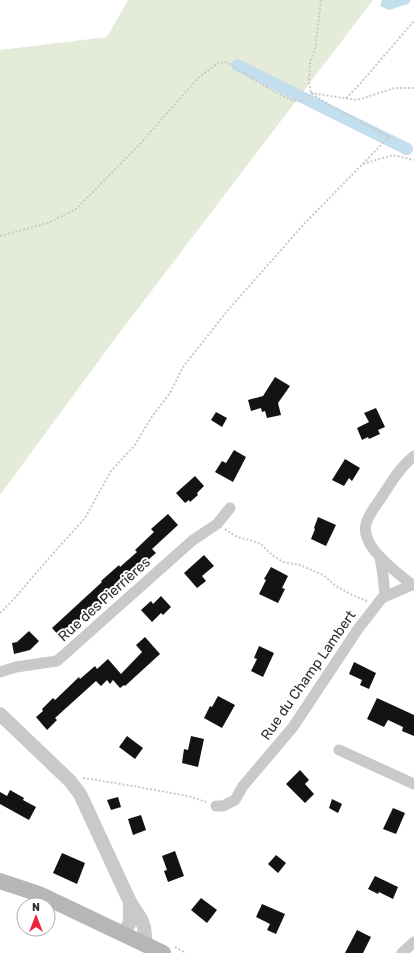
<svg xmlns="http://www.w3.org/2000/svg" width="414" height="953" viewBox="0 0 414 953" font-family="Rubik,sans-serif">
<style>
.green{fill:#e4ebd9}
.water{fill:#c3dfed}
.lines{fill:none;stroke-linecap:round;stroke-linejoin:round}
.canal{stroke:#c3dfed;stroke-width:12}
.building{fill:#131313}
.path{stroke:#c9c9c9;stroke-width:2;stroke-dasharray:2 2;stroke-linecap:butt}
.minor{stroke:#c9c9c9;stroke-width:11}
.tertiary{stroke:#c9c9c9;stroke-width:14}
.secondary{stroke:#b6b6b6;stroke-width:16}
.labels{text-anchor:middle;stroke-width:4;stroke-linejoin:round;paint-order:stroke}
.street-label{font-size:14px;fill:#2c2c2c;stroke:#fff}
</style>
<rect width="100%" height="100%" fill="#fff"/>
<path class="green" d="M 128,0 L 373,0 L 111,344 L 0,495 L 0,50 L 107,37 Z"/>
<path class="water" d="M 382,0 L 411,0 L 408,4 L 389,10 L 380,6 Z"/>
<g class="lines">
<path class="canal" d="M 237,65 L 407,149"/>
</g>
<g class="building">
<path d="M 275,377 L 290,386 L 278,403 L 281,415 L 267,418 L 265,411 L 262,412 L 261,408 L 251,411 L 248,400 L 263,396 Z"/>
<path d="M 376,408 L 385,427 L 378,430 L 380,434 L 369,439 L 368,437 L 362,440 L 357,428 L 369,422 L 364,413 Z"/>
<path d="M 216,412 L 227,418 L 222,427 L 211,420 Z"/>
<path d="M 234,450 L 246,457 L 233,482 L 215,472 L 222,461 L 226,463 Z"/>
<path d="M 345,459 L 360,468 L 352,481 L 349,478 L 344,486 L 332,480 Z"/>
<path d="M 195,476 L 204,486 L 197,493 L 198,495 L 190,502 L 189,500 L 185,503 L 176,493 Z"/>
<path d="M 168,514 L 178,525 L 152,549 L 156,553 L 117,587 L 115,585 L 101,598 L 104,602 L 85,618 L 84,616 L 69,629 L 70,630 L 61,638 L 52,628 L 102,582 L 101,581 L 119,565 L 120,567 L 137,552 L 135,550 L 154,532 L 151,529 Z"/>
<path d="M 318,517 L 336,525 L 326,546 L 311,539 L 315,529 L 314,528 Z"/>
<path d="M 204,555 L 214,566 L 202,576 L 206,581 L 197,588 L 184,573 Z"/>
<path d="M 271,567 L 288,576 L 282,588 L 285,589 L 278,603 L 259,594 L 266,580 L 264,579 Z"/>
<path d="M 161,596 L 171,607 L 163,615 L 161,613 L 152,622 L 141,610 L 151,601 L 153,604 Z"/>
<path d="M 29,631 L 39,641 L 30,650 L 14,654 L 12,643 L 17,642 Z"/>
<path d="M 145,637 L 160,654 L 125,686 L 124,685 L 120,688 L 113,680 L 110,684 L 107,680 L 101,686 L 96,681 L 55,718 L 57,720 L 47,730 L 36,717 L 43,711 L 42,709 L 53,698 L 55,700 L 79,677 L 80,679 L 95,666 L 97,669 L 108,659 L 121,674 L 142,652 L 136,645 Z"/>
<path d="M 259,646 L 274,653 L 263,677 L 251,671 L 257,659 L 254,658 Z"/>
<path d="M 354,662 L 376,673 L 369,689 L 360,685 L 362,680 L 349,674 Z"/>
<path d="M 218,696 L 235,705 L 222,728 L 204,718 L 210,706 L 212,707 Z"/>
<path d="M 377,698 L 414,715 L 414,736 L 402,731 L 403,727 L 388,720 L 384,727 L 367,719 Z"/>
<path d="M 127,736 L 143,748 L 135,759 L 119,747 Z"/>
<path d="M 191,736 L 204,739 L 198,767 L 182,763 L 184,749 L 188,750 Z"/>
<path d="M 300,770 L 309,780 L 305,784 L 314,794 L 305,803 L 286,784 Z"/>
<path d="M 10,790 L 24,798 L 23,800 L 36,807 L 29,820 L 0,804 L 0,792 L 7,796 Z"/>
<path d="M 118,797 L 121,807 L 111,810 L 107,800 Z"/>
<path d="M 332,799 L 342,804 L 338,813 L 329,808 Z"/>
<path d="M 393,808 L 405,813 L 396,834 L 383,829 Z"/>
<path d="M 141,815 L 146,830 L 133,835 L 128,819 Z"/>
<path d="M 175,851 L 184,876 L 168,882 L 164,871 L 167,870 L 162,856 Z"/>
<path d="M 62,853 L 85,863 L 77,884 L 53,873 Z"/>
<path d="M 276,855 L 286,863 L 278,873 L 268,864 Z"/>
<path d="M 375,876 L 398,887 L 393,899 L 379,892 L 378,894 L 368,889 Z"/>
<path d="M 201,898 L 217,910 L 207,923 L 191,910 Z"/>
<path d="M 262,904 L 285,914 L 276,934 L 267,930 L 270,924 L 256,917 Z"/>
<path d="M 357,930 L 371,937 L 363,953 L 345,953 Z"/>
</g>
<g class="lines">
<g class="path">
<path d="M 346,98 L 359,85 L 414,21"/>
<path d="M 363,164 L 393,155 L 414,160"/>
<path d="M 0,236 L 48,223 L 76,209 L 140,144 L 197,79 L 218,63 L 226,62 L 273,91 L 294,101 L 306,100 L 311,93 L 357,100 L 395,88 L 414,88"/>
<path d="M 225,529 L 237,537 L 250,540 L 261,544 L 272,555 L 283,562 L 300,565 L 323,575 L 336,586 L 352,595 L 367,601"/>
<path d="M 0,613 L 13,600 L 42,566 L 85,518 L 111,471 L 135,445 L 151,418 L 170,393 L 183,367 L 228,310 L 305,223 L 389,137 L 331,106 L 311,93 L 309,82 L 310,61 L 315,50 L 321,0"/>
<path d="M 83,778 L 133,786 L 188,796 L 206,802"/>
<path d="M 175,947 L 186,953"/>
</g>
<g class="minor">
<path d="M 380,557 L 383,575 L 385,596"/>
<path d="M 412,585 C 396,571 357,545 367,521 C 370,512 378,503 383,495 C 392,481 401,466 414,456"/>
<path d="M 0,672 L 16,667 L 57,661 L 193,540 L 217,524 L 230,508"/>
<path d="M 339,750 L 414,784"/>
<path d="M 216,806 L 223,806 L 235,800 L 243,786 L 293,727 L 358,629 L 382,598 L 414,584"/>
<path d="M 402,953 L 414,942"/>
</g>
<g class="tertiary">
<path d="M 0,714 L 70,781 L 80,794 L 130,902 L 141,919 L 144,927 L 146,945"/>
<path d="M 124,934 L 130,922 L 130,902"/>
</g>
<path class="secondary" d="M 0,881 L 39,894 L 163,953"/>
</g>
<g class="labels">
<g class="street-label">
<text transform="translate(104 599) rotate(-42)" y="5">Rue des Pierrières</text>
<text transform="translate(308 675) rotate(-55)" y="5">Rue du Champ Lambert</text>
</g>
</g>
<g transform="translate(36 917)"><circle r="19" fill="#ffffff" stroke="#ababab"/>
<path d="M0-3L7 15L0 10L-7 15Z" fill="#ee243d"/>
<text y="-6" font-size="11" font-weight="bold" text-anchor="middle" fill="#2c2c2c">N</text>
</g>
</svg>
